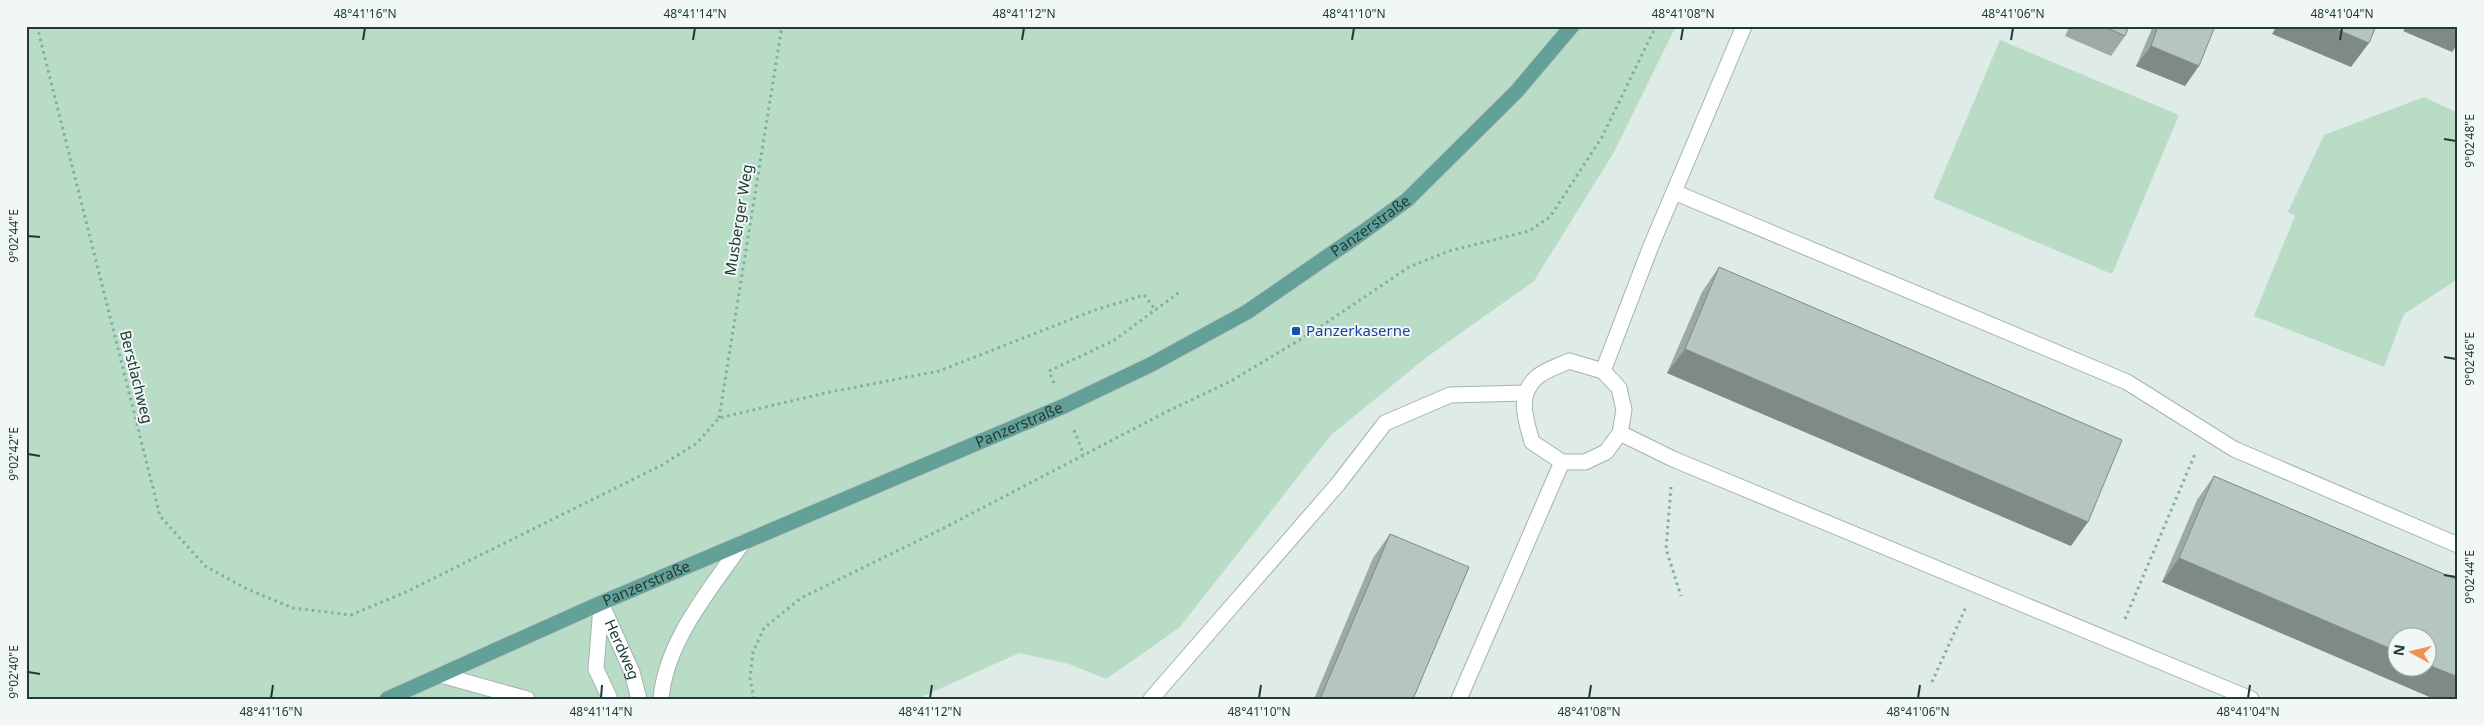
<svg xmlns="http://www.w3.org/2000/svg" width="2484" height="725" viewBox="0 0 2484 725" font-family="'Noto Sans',sans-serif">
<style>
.green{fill:#b8dcc6}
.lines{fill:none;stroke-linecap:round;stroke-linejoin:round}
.minor-casing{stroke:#a2b3af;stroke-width:17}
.major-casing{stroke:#c1c8c7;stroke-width:17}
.path{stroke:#7faea6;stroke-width:3;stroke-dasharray:2.5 4;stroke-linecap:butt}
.minor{stroke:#fff;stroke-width:15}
.major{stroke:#63a098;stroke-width:15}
.wall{fill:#9ca9a5}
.shaded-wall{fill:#7f8a86}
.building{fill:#b5c5c0;stroke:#7f8a86}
.ticks{fill:none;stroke:#203b37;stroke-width:2}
.transit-dot{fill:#1a4fb4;stroke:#f0f7f4;stroke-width:2}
.labels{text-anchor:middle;stroke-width:4;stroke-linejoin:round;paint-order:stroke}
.street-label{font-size:15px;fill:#203b37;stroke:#f0f7f4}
.transit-label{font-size:15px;fill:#164399;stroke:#f0f7f4;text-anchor:start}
.neatline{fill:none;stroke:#203b37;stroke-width:2}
.ticks-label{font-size:12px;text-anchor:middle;fill:#203b37}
</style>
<rect width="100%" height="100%" fill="#dfebe7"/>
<g class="green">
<path d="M 26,26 L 1676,26 L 1614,152 L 1534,281 L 1427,357 L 1331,435 L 1179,628 L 1106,679 L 1069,664 L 1019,653 L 917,699 L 26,699 Z"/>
<path d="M 2000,40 L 2179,115 L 2112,274 L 1933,198 Z"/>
<path d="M 2424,97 L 2458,113 L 2458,279 L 2404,314 L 2384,367 L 2254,316 L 2295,216 L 2288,212 L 2324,135 Z"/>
</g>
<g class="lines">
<defs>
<g id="minor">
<path d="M 1674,192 L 2127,382 L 2234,449 L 2458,545"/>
<path d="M 1569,361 L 1603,371 L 1619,388 L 1624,410 L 1620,433 L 1606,452 L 1585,462 L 1562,462 L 1532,442 C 1526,420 1516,395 1537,377 C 1545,370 1559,366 1569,361 Z"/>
<path d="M 1603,371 L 1651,246 L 1744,26"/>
<path d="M 1620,433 L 1673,459 L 2251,699"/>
<path id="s1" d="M 601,603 L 632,672 L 639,699"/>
<path d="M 601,607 L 596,669 L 610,699"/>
<path d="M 441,675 L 527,699"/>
<path d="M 661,699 C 666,640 711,589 743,542"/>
<path d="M 1151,699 L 1338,484 L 1385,423 L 1450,395 L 1525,393"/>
<path d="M 1459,699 L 1562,462"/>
</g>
<g id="major">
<path id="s2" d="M 387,699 L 601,603 L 1064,406 L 1152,364 L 1247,312 L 1363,232 L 1407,200 L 1517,91 L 1572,26"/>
</g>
</defs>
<use href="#minor" class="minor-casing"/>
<use href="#major" class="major-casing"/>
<g class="path">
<path d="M 37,26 L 160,516 L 205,566 L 247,589 L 293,608 L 351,615 L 406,592 L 662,465 L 697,443 L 719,418 L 825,393 L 939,371 L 1095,310 L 1144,295 L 1155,309"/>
<path d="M 1054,383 L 1049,371 L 1113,341 L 1181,291"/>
<path d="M 719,418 L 782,26"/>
<path d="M 1074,430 L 1084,455"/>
<path d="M 1671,487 L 1666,549 L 1681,596"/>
<path d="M 2125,619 L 2195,454"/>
<path d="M 1932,682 L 1966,607"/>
<path d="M 754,699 L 750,678 L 753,652 L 764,628 L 801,598 L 942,529 L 1166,412 L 1231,381 L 1311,333 L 1409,267 L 1449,251 L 1529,231 L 1550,217 L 1602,137 L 1656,26"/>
</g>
<use href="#minor" class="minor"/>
<use href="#major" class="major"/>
</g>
<g class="wall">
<path d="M 2070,26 L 2129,26 L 2125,36 L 2111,56 L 2065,36 Z"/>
<path d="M 2153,26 L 2215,26 L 2185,86 L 2136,66 Z"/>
<path d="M 1719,267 L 2071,546 L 1667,373 L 1702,292 Z"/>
<path d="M 2214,476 L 2458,580 L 2162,582 L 2197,500 Z"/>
<path d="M 1390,534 L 1413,699 L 1314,699 L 1373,558 Z"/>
</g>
<g class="shaded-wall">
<path d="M 2277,26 L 2329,26 L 2369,43 L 2351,67 L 2272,34 Z"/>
<path d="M 2407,26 L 2458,26 L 2458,44 L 2452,52 L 2403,31 Z"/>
<path d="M 2151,46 L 2199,66 L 2185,86 L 2136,66 Z"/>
<path d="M 1685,349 L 2088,522 L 2071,546 L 1667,373 Z"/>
<path d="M 2179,558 L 2396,651 L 2396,668 L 2426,668 L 2426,664 L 2458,677 L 2458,699 L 2434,699 L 2162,582 Z"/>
</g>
<g class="building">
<path d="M 2103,26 L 2129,26 L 2125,36 Z"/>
<path d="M 2158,26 L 2215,26 L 2199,66 L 2151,46 Z"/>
<path d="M 2329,26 L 2376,26 L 2369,43 Z"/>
<path d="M 1719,267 L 2122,440 L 2088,522 L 1685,349 Z"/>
<path d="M 2214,476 L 2458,580 L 2458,677 L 2426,664 L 2426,638 L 2396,638 L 2396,651 L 2179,558 Z"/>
<path d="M 1390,534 L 1469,567 L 1413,699 L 1320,699 Z"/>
</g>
<path class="ticks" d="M 363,40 L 365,28M 693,40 L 695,28M 1022,40 L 1024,28M 1352,40 L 1354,28M 1681,40 L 1683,28M 2011,40 L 2013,28M 2340,40 L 2342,28M 2444,139 L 2456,141M 28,236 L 40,237M 2444,357 L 2456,359M 28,454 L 40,456M 2444,575 L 2456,577M 28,672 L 40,674M 271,698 L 273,685M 601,698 L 602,685M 930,698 L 932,685M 1259,698 L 1261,685M 1589,698 L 1591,685M 1918,698 L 1920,685M 2248,698 L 2250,685"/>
<rect class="transit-dot" x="1291" y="326" width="10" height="10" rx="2.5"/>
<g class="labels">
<g class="street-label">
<text transform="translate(739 220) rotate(-81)" y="5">Musberger Weg</text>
<text dy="5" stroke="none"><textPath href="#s2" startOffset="1094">Panzerstraße</textPath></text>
<text transform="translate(136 377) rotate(76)" y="5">Berstlachweg</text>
<text dy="5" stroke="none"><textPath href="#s2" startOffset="689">Panzerstraße</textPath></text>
<text dy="5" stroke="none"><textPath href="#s2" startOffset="284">Panzerstraße</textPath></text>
<text dy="5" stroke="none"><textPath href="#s1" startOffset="51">Herdweg</textPath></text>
</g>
<g class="transit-label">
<text x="1306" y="336">Panzerkaserne</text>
</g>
</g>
<rect width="2484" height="725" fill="none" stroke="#f0f7f4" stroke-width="55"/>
<g transform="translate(2412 652) rotate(278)"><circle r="24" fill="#f0f7f4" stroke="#9daca8"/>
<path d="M0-4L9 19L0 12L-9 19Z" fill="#f29055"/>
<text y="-8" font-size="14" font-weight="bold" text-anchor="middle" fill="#203b37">N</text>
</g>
<rect x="28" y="28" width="2428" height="670" class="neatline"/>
<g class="ticks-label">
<text x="365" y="18">48°41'16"N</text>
<text x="695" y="18">48°41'14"N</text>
<text x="1024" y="18">48°41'12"N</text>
<text x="1354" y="18">48°41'10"N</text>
<text x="1683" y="18">48°41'08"N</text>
<text x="2013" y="18">48°41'06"N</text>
<text x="2342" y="18">48°41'04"N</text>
<text transform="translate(2470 141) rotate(-90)" y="4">9°02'48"E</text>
<text transform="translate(14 236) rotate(-90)" y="4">9°02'44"E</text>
<text transform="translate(2470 359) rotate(-90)" y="4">9°02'46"E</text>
<text transform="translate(14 454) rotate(-90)" y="4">9°02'42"E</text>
<text transform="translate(2470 577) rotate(-90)" y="4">9°02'44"E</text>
<text transform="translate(14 672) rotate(-90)" y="4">9°02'40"E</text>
<text x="271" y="716">48°41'16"N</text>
<text x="601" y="716">48°41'14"N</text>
<text x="930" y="716">48°41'12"N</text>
<text x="1259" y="716">48°41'10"N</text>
<text x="1589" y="716">48°41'08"N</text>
<text x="1918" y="716">48°41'06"N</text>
<text x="2248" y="716">48°41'04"N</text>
</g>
</svg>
